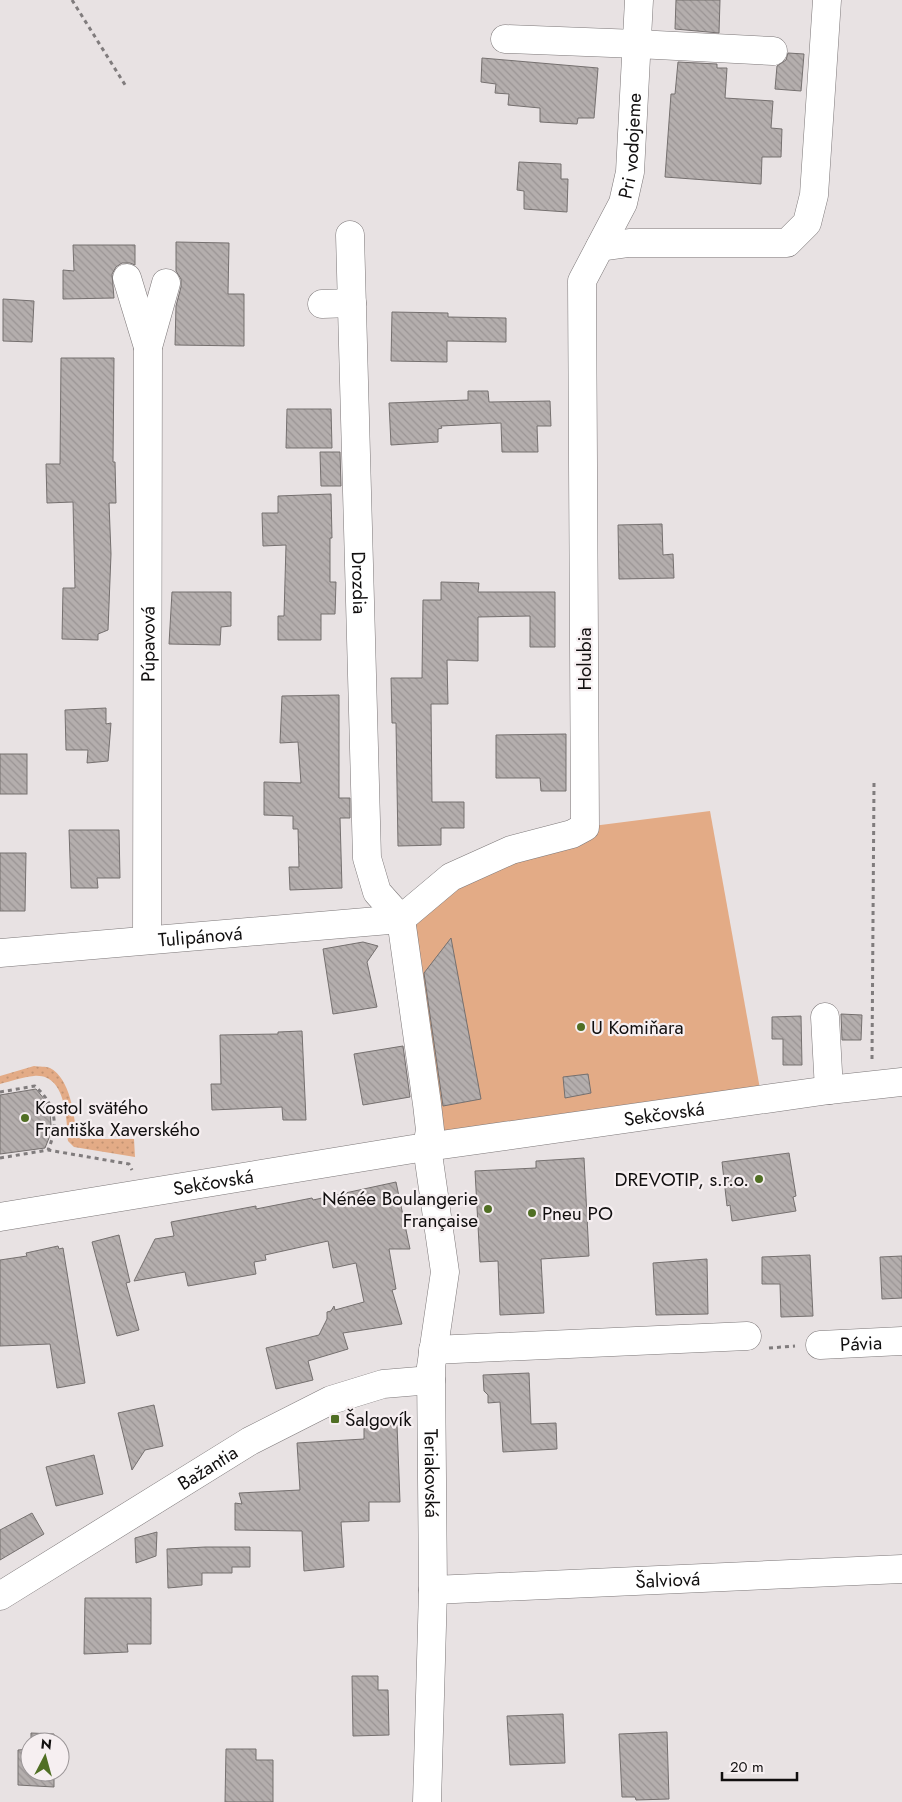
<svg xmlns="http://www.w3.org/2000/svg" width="902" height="1802" viewBox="0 0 902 1802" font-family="Jost,sans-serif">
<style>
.grass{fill:url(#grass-dots)}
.garden{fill:#e3ab86}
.building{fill:url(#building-back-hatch);stroke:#75706f}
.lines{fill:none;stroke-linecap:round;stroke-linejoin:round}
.minor-casing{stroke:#7c7778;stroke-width:29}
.path{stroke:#807c7d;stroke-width:3;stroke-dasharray:4 4;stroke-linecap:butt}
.minor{stroke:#fff;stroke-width:28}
.poi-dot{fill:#506f24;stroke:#f6eff1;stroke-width:2}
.labels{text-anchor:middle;stroke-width:4.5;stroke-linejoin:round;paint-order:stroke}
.street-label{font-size:19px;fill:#110f0f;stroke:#f6eff1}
.poi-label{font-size:19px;fill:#110f0f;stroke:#f6eff1;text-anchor:start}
</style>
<defs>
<pattern id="grass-dots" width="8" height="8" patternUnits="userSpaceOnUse" patternTransform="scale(1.25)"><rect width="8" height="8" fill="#e3ab86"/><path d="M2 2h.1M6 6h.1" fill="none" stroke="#c29272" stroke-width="1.8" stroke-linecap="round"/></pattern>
<pattern id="building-back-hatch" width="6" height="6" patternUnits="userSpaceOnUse" patternTransform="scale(1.25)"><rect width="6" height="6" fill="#b4aead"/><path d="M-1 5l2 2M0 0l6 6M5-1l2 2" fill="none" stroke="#9a9494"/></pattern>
</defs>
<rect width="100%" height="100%" fill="#e8e2e3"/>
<path class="grass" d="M 34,1066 C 39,1067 46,1066 50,1068 C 71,1079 74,1116 77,1137 L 81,1139 L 134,1139 L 135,1157 L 74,1147 L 68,1141 C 67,1120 66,1073 34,1076 C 23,1077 11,1081 0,1084 L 0,1076 Z"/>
<path class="garden" d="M 710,811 L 762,1100 L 427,1147 L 401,919 L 451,877 L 585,827 Z"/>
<g class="building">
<path d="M 676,0 L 720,0 L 719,33 L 675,29 Z"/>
<path d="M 788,53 L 804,54 L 801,91 L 775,89 L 777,66 L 786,60 Z"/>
<path d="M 482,58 L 598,68 L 594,118 L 578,118 L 577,124 L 540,122 L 540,108 L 508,105 L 509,94 L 495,93 L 496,84 L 481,82 Z"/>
<path d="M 678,62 L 717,64 L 717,68 L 727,68 L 725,98 L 773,101 L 771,128 L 782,129 L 781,157 L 762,157 L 761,184 L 665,177 L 671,94 L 675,94 Z"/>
<path d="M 519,162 L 561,164 L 561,179 L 568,179 L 567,212 L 524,209 L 524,191 L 517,190 Z"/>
<path d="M 176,242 L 229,243 L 228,294 L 244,294 L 244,346 L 175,345 L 176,306 L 181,287 L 181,279 L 176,271 Z"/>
<path d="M 73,245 L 135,245 L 135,265 L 130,263 L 122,263 L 116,267 L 112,274 L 114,298 L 63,299 L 63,270 L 74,271 Z"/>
<path d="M 3,299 L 34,301 L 32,342 L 3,341 Z"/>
<path d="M 392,312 L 448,313 L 448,317 L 506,318 L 506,342 L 447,341 L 447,362 L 391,361 Z"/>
<path d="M 61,358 L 114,358 L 113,462 L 115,462 L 116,503 L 109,503 L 111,554 L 108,630 L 98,634 L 98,640 L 62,639 L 63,588 L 75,588 L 73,502 L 47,503 L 46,464 L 60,464 Z"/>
<path d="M 468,391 L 488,391 L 489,402 L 550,401 L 551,426 L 537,426 L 538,452 L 502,452 L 501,423 L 441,426 L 442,428 L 438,429 L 438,442 L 391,445 L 389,403 L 468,400 Z"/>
<path d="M 287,409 L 331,409 L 332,448 L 286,448 Z"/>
<path d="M 320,452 L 340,452 L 341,486 L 321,486 Z"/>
<path d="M 331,494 L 332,538 L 330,538 L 330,582 L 336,582 L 335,614 L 321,614 L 321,640 L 278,640 L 278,616 L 284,616 L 286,545 L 263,546 L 262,513 L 278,513 L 278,496 Z"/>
<path d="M 662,524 L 663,555 L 673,554 L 674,578 L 619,579 L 618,525 Z"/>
<path d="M 441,582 L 479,583 L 478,592 L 555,592 L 555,647 L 530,647 L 530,616 L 478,617 L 478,661 L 447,660 L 448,704 L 431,704 L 432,802 L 464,802 L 464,828 L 441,828 L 441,845 L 398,846 L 396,723 L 392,723 L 391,678 L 422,678 L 423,600 L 441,600 Z"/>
<path d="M 172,592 L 231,592 L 231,626 L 221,627 L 220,645 L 169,644 Z"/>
<path d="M 339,695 L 339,798 L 350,798 L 350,818 L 340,818 L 342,888 L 290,890 L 289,867 L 299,867 L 298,829 L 293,829 L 293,816 L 264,815 L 264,782 L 301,783 L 298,742 L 280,743 L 282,696 Z"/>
<path d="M 106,708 L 106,724 L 111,723 L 108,761 L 87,763 L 88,750 L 66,750 L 65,710 Z"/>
<path d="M 566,734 L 566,791 L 541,791 L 540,778 L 496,778 L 496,735 Z"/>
<rect x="0" y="754" width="27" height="40"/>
<path d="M 69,830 L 119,830 L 120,878 L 97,878 L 98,888 L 71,888 Z"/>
<path d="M 0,853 L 26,853 L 25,911 L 0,911 Z"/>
<path d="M 451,938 L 481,1099 L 443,1106 L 424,973 Z"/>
<path d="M 363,942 L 378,946 L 367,962 L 377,1007 L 333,1014 L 323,949 Z"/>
<path d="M 841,1014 L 862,1015 L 861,1040 L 842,1040 Z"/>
<path d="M 801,1016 L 802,1065 L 783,1065 L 783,1039 L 772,1039 L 772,1017 Z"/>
<path d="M 302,1031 L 306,1120 L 283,1120 L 282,1107 L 212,1110 L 211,1084 L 221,1084 L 220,1035 L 278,1034 L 278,1032 Z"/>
<path d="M 403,1046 L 410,1097 L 363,1105 L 354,1054 Z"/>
<path d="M 588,1074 L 591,1093 L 565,1098 L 563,1077 Z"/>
<path d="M 36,1089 L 45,1100 L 50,1112 L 51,1125 L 49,1138 L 45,1148 L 0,1154 L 0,1095 Z"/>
<path d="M 789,1153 L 796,1196 L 793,1197 L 796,1211 L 732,1221 L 730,1205 L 727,1206 L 722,1162 Z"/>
<path d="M 584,1158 L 589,1256 L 541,1259 L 544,1313 L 500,1315 L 498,1261 L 480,1262 L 475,1171 L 536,1168 L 536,1161 Z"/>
<path d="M 396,1182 L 410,1249 L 389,1249 L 396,1289 L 392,1290 L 402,1324 L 343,1333 L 348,1349 L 308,1361 L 313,1380 L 276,1389 L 266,1348 L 319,1335 L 327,1319 L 327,1312 L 331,1311 L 334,1306 L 335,1310 L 364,1302 L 356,1263 L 333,1268 L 328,1241 L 265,1255 L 266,1260 L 254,1262 L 256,1274 L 188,1286 L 185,1272 L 134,1281 L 155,1239 L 174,1236 L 171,1222 L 256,1206 L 256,1209 L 312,1198 L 313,1200 Z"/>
<path d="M 119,1235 L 130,1282 L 126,1283 L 139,1330 L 117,1336 L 92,1242 Z"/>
<path d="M 58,1246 L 59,1249 L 63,1248 L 85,1383 L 57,1388 L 50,1344 L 0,1346 L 0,1260 L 27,1256 L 26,1253 Z"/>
<path d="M 810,1255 L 813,1316 L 781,1317 L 780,1284 L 762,1284 L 762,1257 Z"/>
<path d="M 902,1256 L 902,1298 L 882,1299 L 880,1257 Z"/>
<path d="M 707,1259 L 708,1314 L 656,1315 L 653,1263 Z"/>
<path d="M 529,1373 L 531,1424 L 556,1423 L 557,1449 L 503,1452 L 500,1402 L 488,1403 L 488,1395 L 484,1391 L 483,1375 Z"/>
<path d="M 154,1405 L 163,1446 L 145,1450 L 132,1470 L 118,1413 Z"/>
<path d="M 397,1425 L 400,1502 L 369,1502 L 369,1521 L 341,1522 L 344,1567 L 304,1571 L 302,1531 L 235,1530 L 235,1503 L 242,1504 L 239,1493 L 300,1490 L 297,1443 L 364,1439 L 364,1427 Z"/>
<path d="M 94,1455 L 103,1494 L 56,1506 L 46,1467 Z"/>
<path d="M 32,1513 L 44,1534 L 0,1560 L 0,1530 Z"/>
<path d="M 157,1532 L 156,1556 L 136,1563 L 135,1538 Z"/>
<path d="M 205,1547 L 250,1547 L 250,1567 L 232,1567 L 232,1573 L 202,1573 L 202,1585 L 168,1588 L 167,1549 Z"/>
<path d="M 85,1598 L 151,1598 L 151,1644 L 127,1644 L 128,1652 L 84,1654 Z"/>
<path d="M 352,1676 L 378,1676 L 378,1690 L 388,1690 L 389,1735 L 353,1736 Z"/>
<path d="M 563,1714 L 565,1763 L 510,1765 L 507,1716 Z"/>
<path d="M 667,1732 L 669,1799 L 636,1800 L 635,1797 L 622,1797 L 619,1734 Z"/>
<path d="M 31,1733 L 54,1734 L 54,1742 L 31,1742 Z"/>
<path d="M 30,1749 L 30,1772 L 54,1772 L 54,1787 L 18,1785 L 18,1750 Z"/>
<path d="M 226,1749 L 256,1749 L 256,1760 L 273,1760 L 273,1802 L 225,1802 Z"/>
</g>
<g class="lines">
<defs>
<g id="minor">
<path d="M 505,39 L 637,44 L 773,51"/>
<path id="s1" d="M 350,235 L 367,858 L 377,892 L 401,919"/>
<path d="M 600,247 L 629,243 L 787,243 L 807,223 L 814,195 L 827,0"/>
<path d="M 127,278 L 148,347"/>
<path d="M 322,304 L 352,303"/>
<path id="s2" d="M 401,919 L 451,877 L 511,850 L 572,834 L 585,827 L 582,281 L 623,203 L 630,172 L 639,0"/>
<path id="s3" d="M 401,919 L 427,1104 L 430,1130 L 427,1147 L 445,1272 L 431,1367 L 433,1590 L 427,1802"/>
<path id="s4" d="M 147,940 L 148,347 L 166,283"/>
<path id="s5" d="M 0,953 L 401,919"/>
<path d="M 825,1017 L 829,1090"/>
<path id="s6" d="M 0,1217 L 413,1149 L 829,1090 L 902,1082"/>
<path id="s7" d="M 820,1345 L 902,1341"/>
<path d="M 433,1350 L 747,1336"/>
<path id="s8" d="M 433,1590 L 902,1569"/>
<path id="s9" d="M 0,1596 L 250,1441 L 331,1400 L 383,1384 L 431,1380"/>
</g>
</defs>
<use href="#minor" class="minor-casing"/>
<g class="path">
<path d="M 72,0 L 127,88"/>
<path d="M 872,1059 L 874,783"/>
<path d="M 0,1092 L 35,1086 C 56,1105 59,1125 48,1150"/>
<path d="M 0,1158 L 48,1150 L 129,1164 L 132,1170"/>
<path d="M 769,1348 L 795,1346"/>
</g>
<use href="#minor" class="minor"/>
</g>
<g class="poi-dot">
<circle cx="581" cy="1027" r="5"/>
<circle cx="25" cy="1118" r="5"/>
<circle cx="759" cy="1179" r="5"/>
<circle cx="488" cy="1209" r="5"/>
<circle cx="532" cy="1213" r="5"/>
<rect x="330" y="1414" width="10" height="10" rx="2.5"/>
</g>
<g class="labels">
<g class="street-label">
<text dy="7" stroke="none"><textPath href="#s2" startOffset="901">Pri vodojeme</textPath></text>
<text dy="7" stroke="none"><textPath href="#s1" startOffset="348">Drozdia</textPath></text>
<text dy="7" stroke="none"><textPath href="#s4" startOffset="296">Púpavová</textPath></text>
<text transform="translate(584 659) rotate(-90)" y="7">Holubia</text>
<text dy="7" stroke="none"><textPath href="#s5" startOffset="201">Tulipánová</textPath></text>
<text dy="7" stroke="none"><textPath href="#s6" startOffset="672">Sekčovská</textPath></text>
<text dy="7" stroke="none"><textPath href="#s6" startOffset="216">Sekčovská</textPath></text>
<text dy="7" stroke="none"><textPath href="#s7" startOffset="41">Pávia</textPath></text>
<text dy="7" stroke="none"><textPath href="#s9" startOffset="244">Bažantia</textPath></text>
<text dy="7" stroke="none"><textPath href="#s3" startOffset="559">Teriakovská</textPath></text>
<text dy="7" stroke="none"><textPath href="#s8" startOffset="235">Šalviová</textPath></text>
</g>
<g class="poi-label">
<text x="591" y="1034">U Komiňara</text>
<text x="35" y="1114">Kostol svätého<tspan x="35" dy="22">Františka Xaverského</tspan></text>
<text x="749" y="1186" text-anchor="end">DREVOTIP, s.r.o.</text>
<text x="478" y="1205" text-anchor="end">Nénée Boulangerie<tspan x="478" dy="22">Française</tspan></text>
<text x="542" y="1220">Pneu PO</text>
<text x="345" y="1426">Šalgovík</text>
</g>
</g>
<g transform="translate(45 1757) rotate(6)"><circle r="24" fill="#f6eff1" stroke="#9a9597"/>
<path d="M0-4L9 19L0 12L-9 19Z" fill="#506f24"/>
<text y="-8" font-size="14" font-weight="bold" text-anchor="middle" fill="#110f0f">N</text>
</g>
<path d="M722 1772v8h75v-8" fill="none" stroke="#110f0f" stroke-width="2.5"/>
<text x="730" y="1772" font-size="15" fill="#110f0f" stroke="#f6eff1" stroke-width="4" paint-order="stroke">20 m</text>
</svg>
